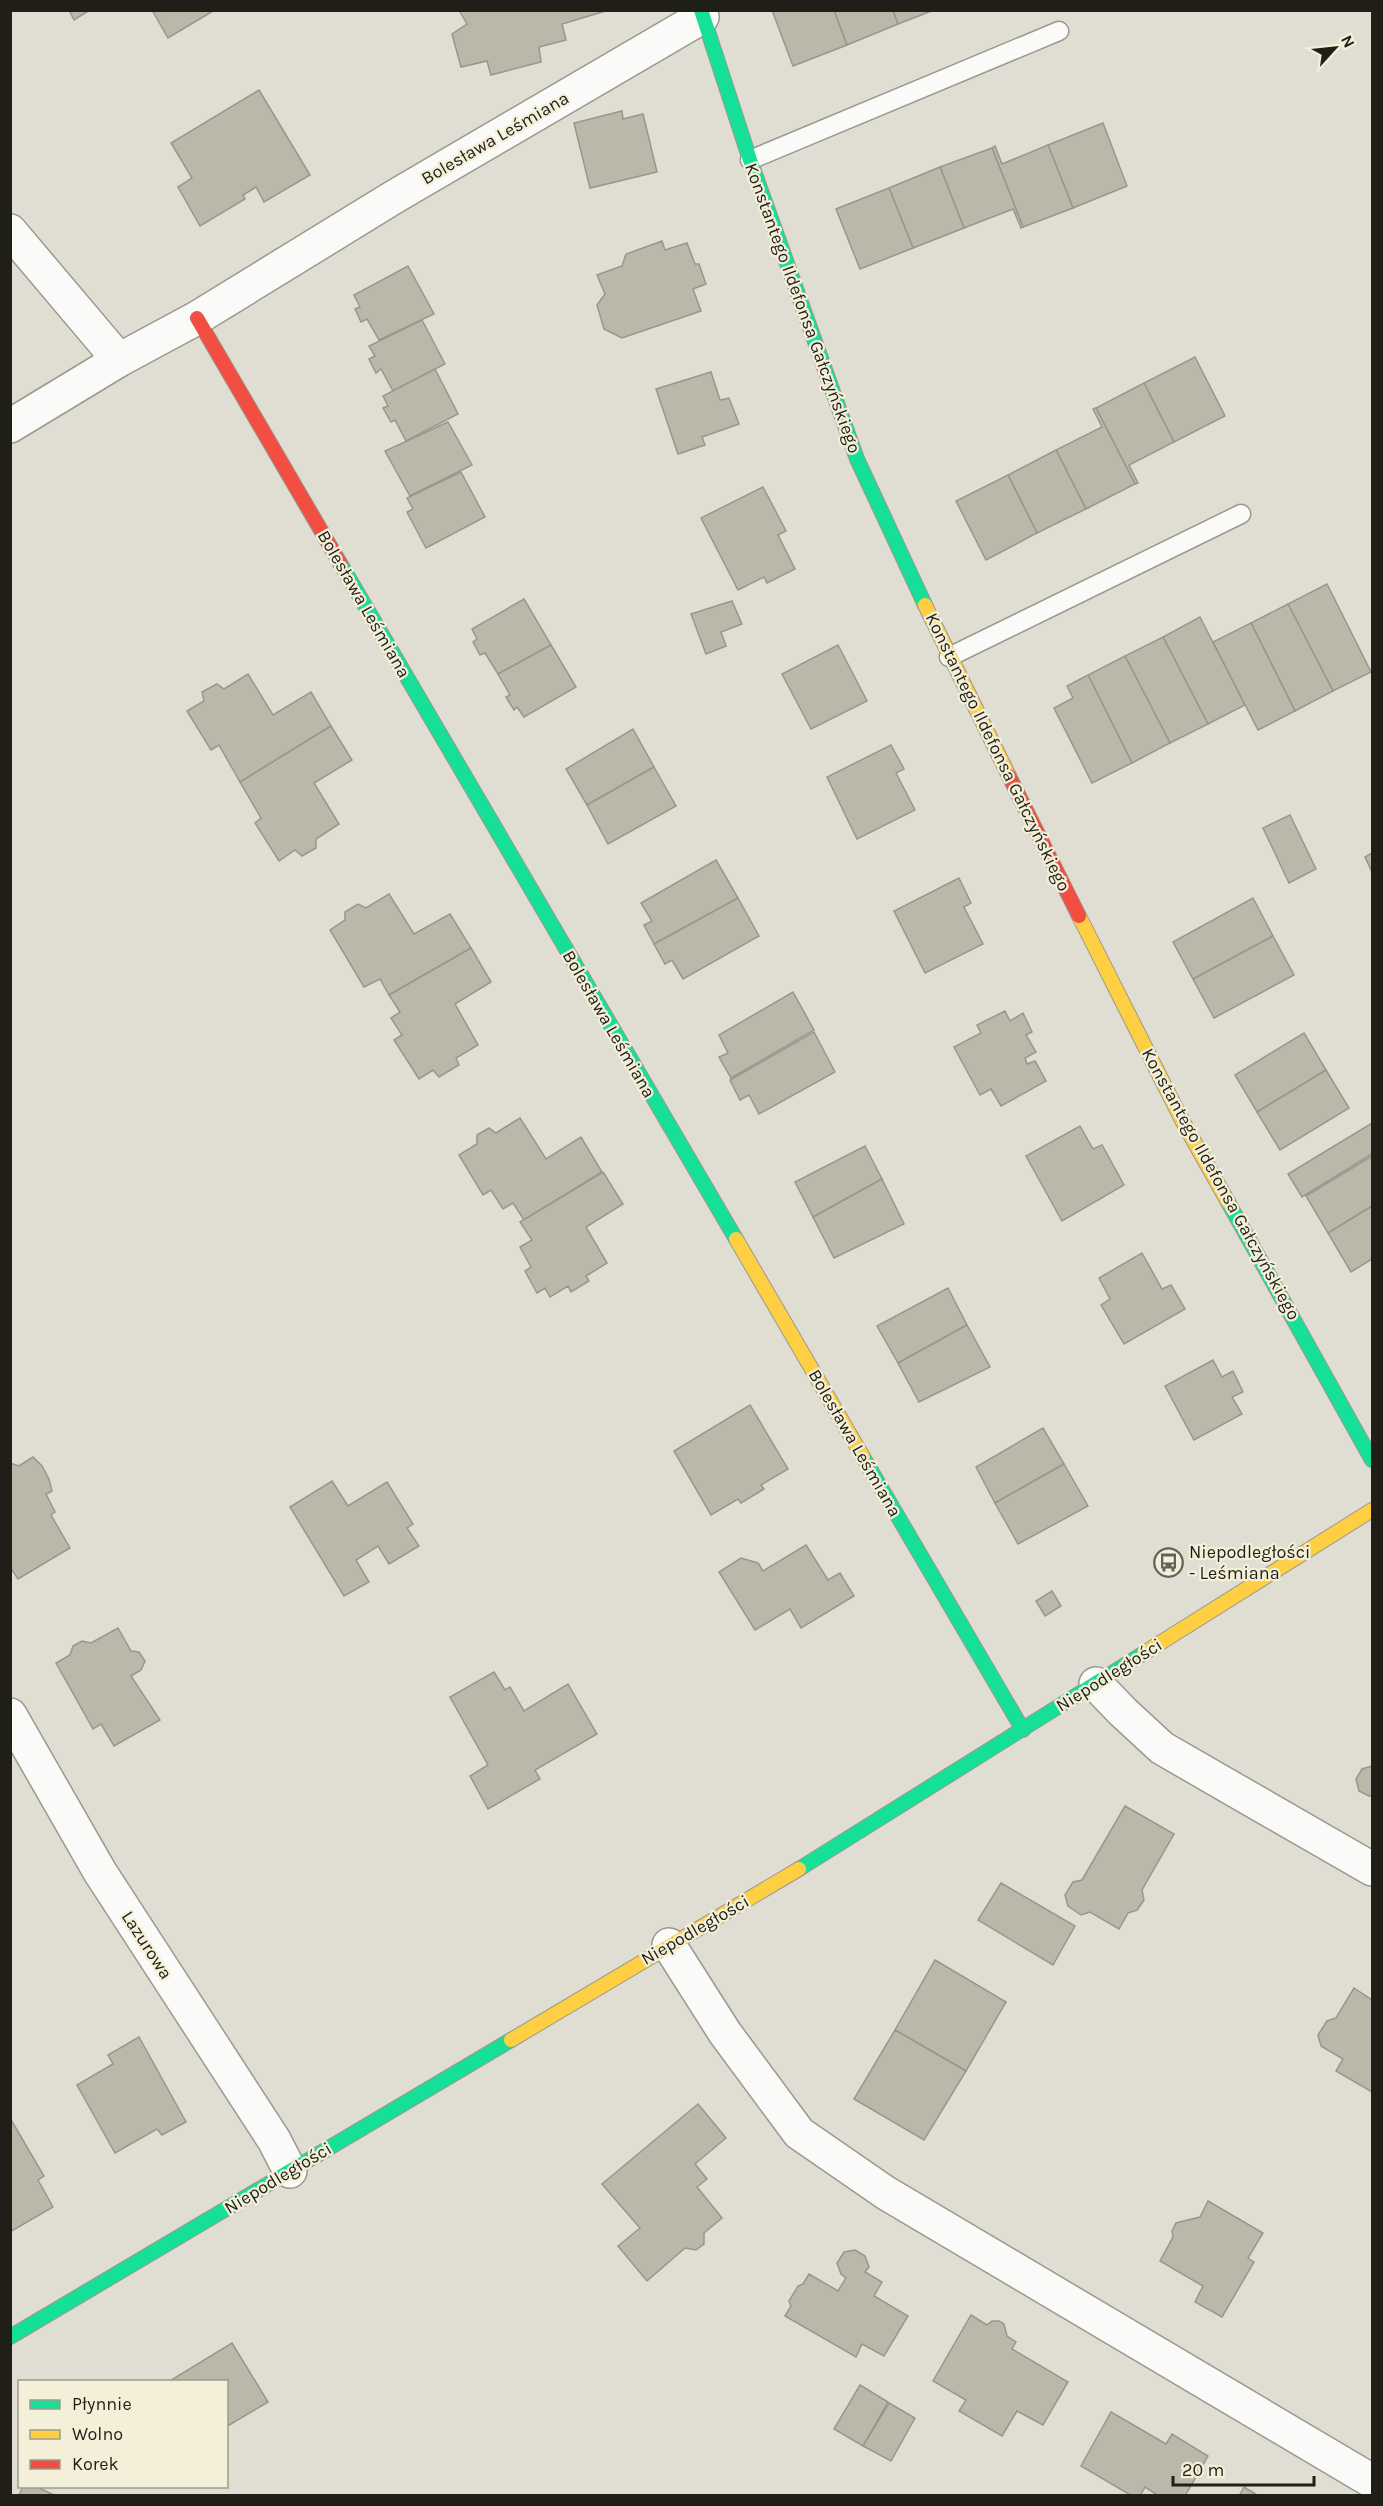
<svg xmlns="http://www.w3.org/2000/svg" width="1383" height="2506" viewBox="0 0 1383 2506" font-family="Karla,sans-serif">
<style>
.building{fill:#bbb8a9;stroke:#98968d;stroke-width:1.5}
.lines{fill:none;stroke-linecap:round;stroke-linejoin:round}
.lane-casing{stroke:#9b998f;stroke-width:21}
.street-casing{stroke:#9b998f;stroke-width:36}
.fast-casing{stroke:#9b998f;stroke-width:16}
.slow-casing{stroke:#9b998f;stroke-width:16}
.jam-casing{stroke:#9b998f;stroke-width:16}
.lane{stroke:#fafaf8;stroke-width:18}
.street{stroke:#fafaf8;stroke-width:33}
.fast{stroke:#16e098;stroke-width:14}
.slow{stroke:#ffcf43;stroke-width:14}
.jam{stroke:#f24e42;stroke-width:14}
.labels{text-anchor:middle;stroke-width:4.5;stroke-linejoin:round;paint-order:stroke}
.street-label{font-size:18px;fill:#201f17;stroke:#f4efd9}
.poi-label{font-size:18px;fill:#201f17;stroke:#f4efd9;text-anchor:start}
</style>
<rect width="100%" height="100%" fill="#e0ded2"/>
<g class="building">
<path d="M 69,10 L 90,10 L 74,20 Z"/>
<path d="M 152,10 L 212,10 L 213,11 L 168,38 Z"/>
<path d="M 459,10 L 609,10 L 562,24 L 566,40 L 539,47 L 541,62 L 491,75 L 487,61 L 461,67 L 452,34 L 467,24 Z"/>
<path d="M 772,10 L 834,10 L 847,45 L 793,66 Z"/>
<path d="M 834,10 L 893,10 L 898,24 L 847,45 Z"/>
<path d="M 893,10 L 934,10 L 898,24 Z"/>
<path d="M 259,90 L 310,175 L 264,202 L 256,187 L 243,195 L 245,199 L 200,226 L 178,187 L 192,178 L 171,143 Z"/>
<path d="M 622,111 L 623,119 L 643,114 L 657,172 L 590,188 L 574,123 Z"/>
<path d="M 1103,123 L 1127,186 L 1073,208 L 1048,145 Z"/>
<path d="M 1048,145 L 1073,208 L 1023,227 L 992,148 L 995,146 L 1002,164 Z"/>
<path d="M 992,148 L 1023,227 L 1021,228 L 1013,209 L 964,228 L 940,167 Z"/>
<path d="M 940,167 L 964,228 L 913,248 L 889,188 Z"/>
<path d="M 889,188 L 913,248 L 860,269 L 836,209 Z"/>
<path d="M 662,241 L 665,250 L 687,243 L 695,264 L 699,264 L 706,284 L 693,289 L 701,311 L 622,338 L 604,329 L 597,305 L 605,294 L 597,275 L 622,266 L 626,254 Z"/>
<path d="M 408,266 L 434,314 L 379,340 L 367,319 L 361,322 L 355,309 L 360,307 L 354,295 Z"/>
<path d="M 422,320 L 445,364 L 393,391 L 381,369 L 376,373 L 369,359 L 375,356 L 369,346 Z"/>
<path d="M 1195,357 L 1225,416 L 1174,442 L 1144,383 Z"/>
<path d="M 435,369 L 458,414 L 406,441 L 395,420 L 391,422 L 383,408 L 388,406 L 383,396 Z"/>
<path d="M 711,372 L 720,400 L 729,398 L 739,424 L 702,437 L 705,445 L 678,454 L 656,389 Z"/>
<path d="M 1144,383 L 1174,442 L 1129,465 L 1138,483 L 1135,484 L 1096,408 Z"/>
<path d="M 1096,408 L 1135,484 L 1086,509 L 1056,450 L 1102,427 L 1093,409 Z"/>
<path d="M 448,422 L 472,465 L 410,496 L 385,451 Z"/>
<path d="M 1056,450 L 1086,509 L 1037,533 L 1008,475 Z"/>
<path d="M 461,472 L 485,517 L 426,548 L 407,512 L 413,509 L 407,498 Z"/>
<path d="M 1008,475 L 1037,533 L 986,560 L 956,501 Z"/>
<path d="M 763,487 L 786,531 L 778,535 L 795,569 L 767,583 L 764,577 L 738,590 L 701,518 Z"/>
<path d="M 1327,584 L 1371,672 L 1333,691 L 1288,604 Z"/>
<path d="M 524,599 L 551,645 L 498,674 L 485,653 L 480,655 L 473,642 L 477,639 L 472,629 Z"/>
<path d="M 732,601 L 742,624 L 721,632 L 726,646 L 706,654 L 691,614 Z"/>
<path d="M 1288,604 L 1333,691 L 1295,711 L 1251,623 Z"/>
<path d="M 1200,617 L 1245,705 L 1208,724 L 1163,637 Z"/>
<path d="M 1251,623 L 1295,711 L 1258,730 L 1213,642 Z"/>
<path d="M 1163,637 L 1208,724 L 1170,743 L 1125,656 Z"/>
<path d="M 551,645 L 576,687 L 524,717 L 517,707 L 514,710 L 506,697 L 510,695 L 498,674 Z"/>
<path d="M 838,645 L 867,701 L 811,729 L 782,674 Z"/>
<path d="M 1125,656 L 1170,743 L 1132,763 L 1088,675 Z"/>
<path d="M 248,674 L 273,715 L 311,692 L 331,726 L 240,782 L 219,745 L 211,750 L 187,711 L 204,701 L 202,692 L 217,684 L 224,689 Z"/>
<path d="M 1088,675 L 1132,763 L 1092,783 L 1054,708 L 1073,698 L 1067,686 Z"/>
<path d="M 331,726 L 352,760 L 314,783 L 339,824 L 316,839 L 316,848 L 302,856 L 295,850 L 279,861 L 255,823 L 261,818 L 240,782 Z"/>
<path d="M 633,729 L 654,767 L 587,805 L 566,769 Z"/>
<path d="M 891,745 L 904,769 L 896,773 L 915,810 L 857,839 L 827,777 Z"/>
<path d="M 654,767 L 676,806 L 608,844 L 587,805 Z"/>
<path d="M 1290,815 L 1316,869 L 1289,883 L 1263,828 Z"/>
<path d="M 1372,853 L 1372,872 L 1365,857 Z"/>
<path d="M 716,860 L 738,898 L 654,944 L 644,925 L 652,921 L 641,903 Z"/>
<path d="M 959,878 L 971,903 L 964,907 L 983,944 L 925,973 L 894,911 Z"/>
<path d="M 389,894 L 414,934 L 450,914 L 471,948 L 389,995 L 380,979 L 364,987 L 330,930 L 345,920 L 345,912 L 358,904 L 366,908 Z"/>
<path d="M 738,898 L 759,936 L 683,979 L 672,960 L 665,964 L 654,944 Z"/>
<path d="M 1253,898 L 1273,936 L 1193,979 L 1173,942 Z"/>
<path d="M 1273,936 L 1294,975 L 1214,1018 L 1193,979 Z"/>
<path d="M 471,948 L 491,982 L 455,1004 L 478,1045 L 456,1058 L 459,1065 L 439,1077 L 433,1070 L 419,1079 L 394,1040 L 402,1035 L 391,1018 L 400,1012 L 389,995 Z"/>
<path d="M 793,992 L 814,1030 L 731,1078 L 719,1057 L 728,1053 L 719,1035 Z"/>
<path d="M 1005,1011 L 1010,1021 L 1023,1013 L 1032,1032 L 1026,1035 L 1036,1052 L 1025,1058 L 1027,1064 L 1035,1061 L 1046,1081 L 1001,1106 L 991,1089 L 980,1095 L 954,1047 L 981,1033 L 977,1025 Z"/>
<path d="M 814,1032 L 835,1072 L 759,1114 L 749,1095 L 740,1100 L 730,1080 Z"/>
<path d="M 1304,1033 L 1326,1070 L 1257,1112 L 1235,1075 Z"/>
<path d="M 1326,1070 L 1349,1108 L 1280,1150 L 1257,1112 Z"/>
<path d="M 520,1118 L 546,1159 L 581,1137 L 602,1172 L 524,1220 L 513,1203 L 503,1209 L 491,1190 L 483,1195 L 459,1155 L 477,1144 L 477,1135 L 489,1128 L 496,1133 Z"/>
<path d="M 1372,1123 L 1372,1154 L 1302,1197 L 1288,1174 Z"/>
<path d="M 1080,1126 L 1093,1149 L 1102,1145 L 1124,1185 L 1062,1221 L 1026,1156 Z"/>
<path d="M 865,1146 L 882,1179 L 813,1217 L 795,1182 Z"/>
<path d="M 1372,1156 L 1372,1206 L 1328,1233 L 1306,1196 Z"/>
<path d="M 603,1172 L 623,1204 L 586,1227 L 607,1263 L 586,1276 L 589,1281 L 571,1292 L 568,1286 L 550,1297 L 545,1288 L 537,1293 L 525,1271 L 531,1267 L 520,1247 L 532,1240 L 520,1222 Z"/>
<path d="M 882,1179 L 904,1224 L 834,1258 L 813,1217 Z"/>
<path d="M 1372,1206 L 1372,1259 L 1351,1272 L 1328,1233 Z"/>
<path d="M 1142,1253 L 1162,1289 L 1171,1285 L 1185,1309 L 1124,1344 L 1101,1305 L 1110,1299 L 1099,1278 Z"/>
<path d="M 948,1288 L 967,1325 L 898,1363 L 877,1326 Z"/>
<path d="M 967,1325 L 990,1367 L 919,1402 L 898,1363 Z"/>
<path d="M 1213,1360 L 1222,1377 L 1233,1371 L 1243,1392 L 1232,1397 L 1242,1414 L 1194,1440 L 1165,1386 Z"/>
<path d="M 750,1405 L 788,1469 L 761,1485 L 764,1489 L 741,1503 L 738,1499 L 711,1515 L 674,1451 Z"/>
<path d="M 1043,1428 L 1064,1464 L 995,1503 L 976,1467 Z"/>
<path d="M 33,1457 L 42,1466 L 49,1479 L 52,1491 L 46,1494 L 55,1512 L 51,1515 L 70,1548 L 18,1579 L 10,1567 L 10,1463 L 19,1466 Z"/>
<path d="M 1064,1464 L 1088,1506 L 1018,1544 L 995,1503 Z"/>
<path d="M 332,1481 L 348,1506 L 387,1482 L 413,1524 L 407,1528 L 419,1546 L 389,1564 L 378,1546 L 356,1560 L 369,1582 L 344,1596 L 290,1507 Z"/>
<path d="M 806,1545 L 828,1580 L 840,1573 L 854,1596 L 801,1628 L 790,1609 L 755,1630 L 719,1572 L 741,1558 L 758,1563 L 763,1571 Z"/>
<path d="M 1052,1591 L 1061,1606 L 1045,1616 L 1036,1601 Z"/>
<path d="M 118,1628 L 131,1651 L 139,1652 L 145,1661 L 141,1670 L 131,1676 L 160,1720 L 114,1746 L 101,1724 L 93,1729 L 56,1663 L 70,1655 L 73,1646 L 82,1641 L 91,1643 Z"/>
<path d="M 494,1672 L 505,1690 L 510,1687 L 524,1711 L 568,1684 L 597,1734 L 535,1770 L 540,1779 L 488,1809 L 470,1776 L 488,1765 L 450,1697 Z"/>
<path d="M 1372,1766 L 1372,1796 L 1369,1796 L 1359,1791 L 1356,1779 L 1362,1769 Z"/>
<path d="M 1125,1806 L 1174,1834 L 1142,1890 L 1144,1900 L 1137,1910 L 1128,1913 L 1119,1929 L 1090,1912 L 1081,1915 L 1068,1906 L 1065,1895 L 1073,1882 L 1082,1880 Z"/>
<path d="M 1001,1883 L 1075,1926 L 1053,1965 L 978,1920 Z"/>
<path d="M 935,1960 L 1006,2002 L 966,2071 L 895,2030 Z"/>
<path d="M 1354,1988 L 1372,2000 L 1372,2092 L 1336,2071 L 1343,2059 L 1321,2046 L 1318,2035 L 1327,2021 L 1336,2018 Z"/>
<path d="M 895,2030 L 966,2071 L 924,2140 L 854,2099 Z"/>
<path d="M 139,2037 L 186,2122 L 162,2135 L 157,2129 L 115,2153 L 77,2085 L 113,2064 L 108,2055 Z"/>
<path d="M 698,2104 L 726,2138 L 695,2164 L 707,2179 L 697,2187 L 722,2218 L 704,2233 L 704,2244 L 696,2250 L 685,2248 L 647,2281 L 618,2246 L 640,2228 L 602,2184 Z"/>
<path d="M 10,2118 L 44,2176 L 38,2180 L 53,2207 L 10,2232 Z"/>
<path d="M 1208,2201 L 1263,2233 L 1248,2258 L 1254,2262 L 1222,2317 L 1195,2302 L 1203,2286 L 1160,2261 L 1173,2237 L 1172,2231 L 1176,2223 L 1200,2217 Z"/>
<path d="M 855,2250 L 865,2256 L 869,2267 L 865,2272 L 882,2282 L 874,2296 L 908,2316 L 884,2356 L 862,2344 L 856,2357 L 785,2316 L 791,2306 L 789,2301 L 798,2286 L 803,2284 L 809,2274 L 838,2291 L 846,2278 L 841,2274 L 837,2263 L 844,2252 Z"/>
<path d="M 971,2315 L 987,2325 L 992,2321 L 999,2321 L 1004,2324 L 1007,2336 L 1016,2342 L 1012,2349 L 1068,2382 L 1043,2425 L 1017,2411 L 1002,2436 L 959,2411 L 966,2400 L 933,2381 Z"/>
<path d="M 232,2343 L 268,2402 L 226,2427 L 226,2382 L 168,2382 Z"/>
<path d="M 860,2385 L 888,2402 L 863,2446 L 834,2429 Z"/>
<path d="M 889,2403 L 915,2418 L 891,2461 L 863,2446 Z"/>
<path d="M 1111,2412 L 1166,2444 L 1172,2434 L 1208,2456 L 1185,2496 L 1159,2496 L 1145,2487 L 1140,2496 L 1132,2496 L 1081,2466 Z"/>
<path d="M 23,2486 L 35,2486 L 56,2496 L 19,2496 Z"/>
<path d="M 1244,2487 L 1259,2496 L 1239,2496 Z"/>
</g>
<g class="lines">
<defs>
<g id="lane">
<path d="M 750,160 L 1059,31"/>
<path d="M 949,657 L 1241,514"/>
</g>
<g id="street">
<path d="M 10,231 L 119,360"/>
<path d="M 10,426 L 119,360 L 197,318 L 394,197 L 702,17"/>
<path d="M 1096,1684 L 1123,1712 L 1162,1748 L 1372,1869"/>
<path d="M 10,1715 L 100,1872 L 274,2140 L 290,2171"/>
<path d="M 669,1945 L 725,2033 L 799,2133 L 886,2193 L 1372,2481"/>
</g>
<g id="fast">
<path d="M 701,10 L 750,160 L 857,459 L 925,605"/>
<path d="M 340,563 L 736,1239"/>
<path d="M 1228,1202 L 1372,1460"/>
<path d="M 863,1457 L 1023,1730"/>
<path d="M 799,1869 L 1144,1653"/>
<path d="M 10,2337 L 511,2040"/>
</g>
<g id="slow">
<path d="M 925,605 L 1009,776"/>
<path d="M 1079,916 L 1182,1120 L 1228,1202"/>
<path d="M 736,1239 L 863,1457"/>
<path d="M 1144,1653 L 1372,1510"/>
<path d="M 511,2040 L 799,1869"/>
</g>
<g id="jam">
<path d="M 197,318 L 340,563"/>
<path d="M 1009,776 L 1079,916"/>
</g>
</defs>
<use href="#lane" class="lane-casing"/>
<use href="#street" class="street-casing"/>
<use href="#fast" class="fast-casing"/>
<use href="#slow" class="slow-casing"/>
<use href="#jam" class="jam-casing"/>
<use href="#lane" class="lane"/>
<use href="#street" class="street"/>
<use href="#fast" class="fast"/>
<use href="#slow" class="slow"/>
<use href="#jam" class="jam"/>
</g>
<defs>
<symbol id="bus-ring" viewBox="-11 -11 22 22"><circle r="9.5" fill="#f4efd9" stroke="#636258" stroke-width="1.5"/><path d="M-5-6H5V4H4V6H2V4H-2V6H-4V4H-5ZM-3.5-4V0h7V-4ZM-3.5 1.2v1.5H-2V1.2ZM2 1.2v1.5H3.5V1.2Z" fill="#636258"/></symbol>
</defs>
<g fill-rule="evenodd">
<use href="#bus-ring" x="1152" y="1546" width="33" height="33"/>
</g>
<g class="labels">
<g class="street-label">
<text transform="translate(495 138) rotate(-30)" y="6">Bolesława Leśmiana</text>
<text transform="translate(803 308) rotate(70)" y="6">Konstantego Ildefonsa Gałczyńskiego</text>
<text transform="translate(364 604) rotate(60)" y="6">Bolesława Leśmiana</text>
<text transform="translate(998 752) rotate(64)" y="6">Konstantego Ildefonsa Gałczyńskiego</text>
<text transform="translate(609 1024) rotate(60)" y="6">Bolesława Leśmiana</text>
<text transform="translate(1221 1184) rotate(61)" y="6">Konstantego Ildefonsa Gałczyńskiego</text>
<text transform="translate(855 1443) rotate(60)" y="6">Bolesława Leśmiana</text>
<text transform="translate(1109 1675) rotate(-32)" y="6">Niepodległości</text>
<text transform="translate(695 1930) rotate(-30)" y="6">Niepodległości</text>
<text transform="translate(147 1945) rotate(57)" y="6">Lazurowa</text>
<text transform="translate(278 2178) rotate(-31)" y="6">Niepodległości</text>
</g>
<g class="poi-label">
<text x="1189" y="1558">Niepodległości<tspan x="1189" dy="21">- Leśmiana</tspan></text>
</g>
</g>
<rect width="1383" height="2506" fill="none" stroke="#201f17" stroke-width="24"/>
<rect x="18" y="2380" width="210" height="108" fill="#f4efd9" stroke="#9f9c8b" stroke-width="1.5"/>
<rect x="30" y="2400" width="30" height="9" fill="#16e098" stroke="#9f9c8b" stroke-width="1.5"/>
<text x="72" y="2410" font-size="18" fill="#201f17">Płynnie</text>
<rect x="30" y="2430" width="30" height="9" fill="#ffcf43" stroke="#9f9c8b" stroke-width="1.5"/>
<text x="72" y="2440" font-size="18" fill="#201f17">Wolno</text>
<rect x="30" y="2460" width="30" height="9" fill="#f24e42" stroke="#9f9c8b" stroke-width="1.5"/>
<text x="72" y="2470" font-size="18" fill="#201f17">Korek</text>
<g transform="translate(1335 48) rotate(63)" stroke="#f4efd9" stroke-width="4.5" paint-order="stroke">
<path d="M0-4.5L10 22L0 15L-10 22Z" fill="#201f17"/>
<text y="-9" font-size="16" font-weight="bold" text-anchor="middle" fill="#201f17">N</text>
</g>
<path d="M1173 2476v9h141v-9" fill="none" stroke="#201f17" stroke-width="3"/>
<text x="1182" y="2476" font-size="18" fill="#201f17" stroke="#f4efd9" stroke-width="4.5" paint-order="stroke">20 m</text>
</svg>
